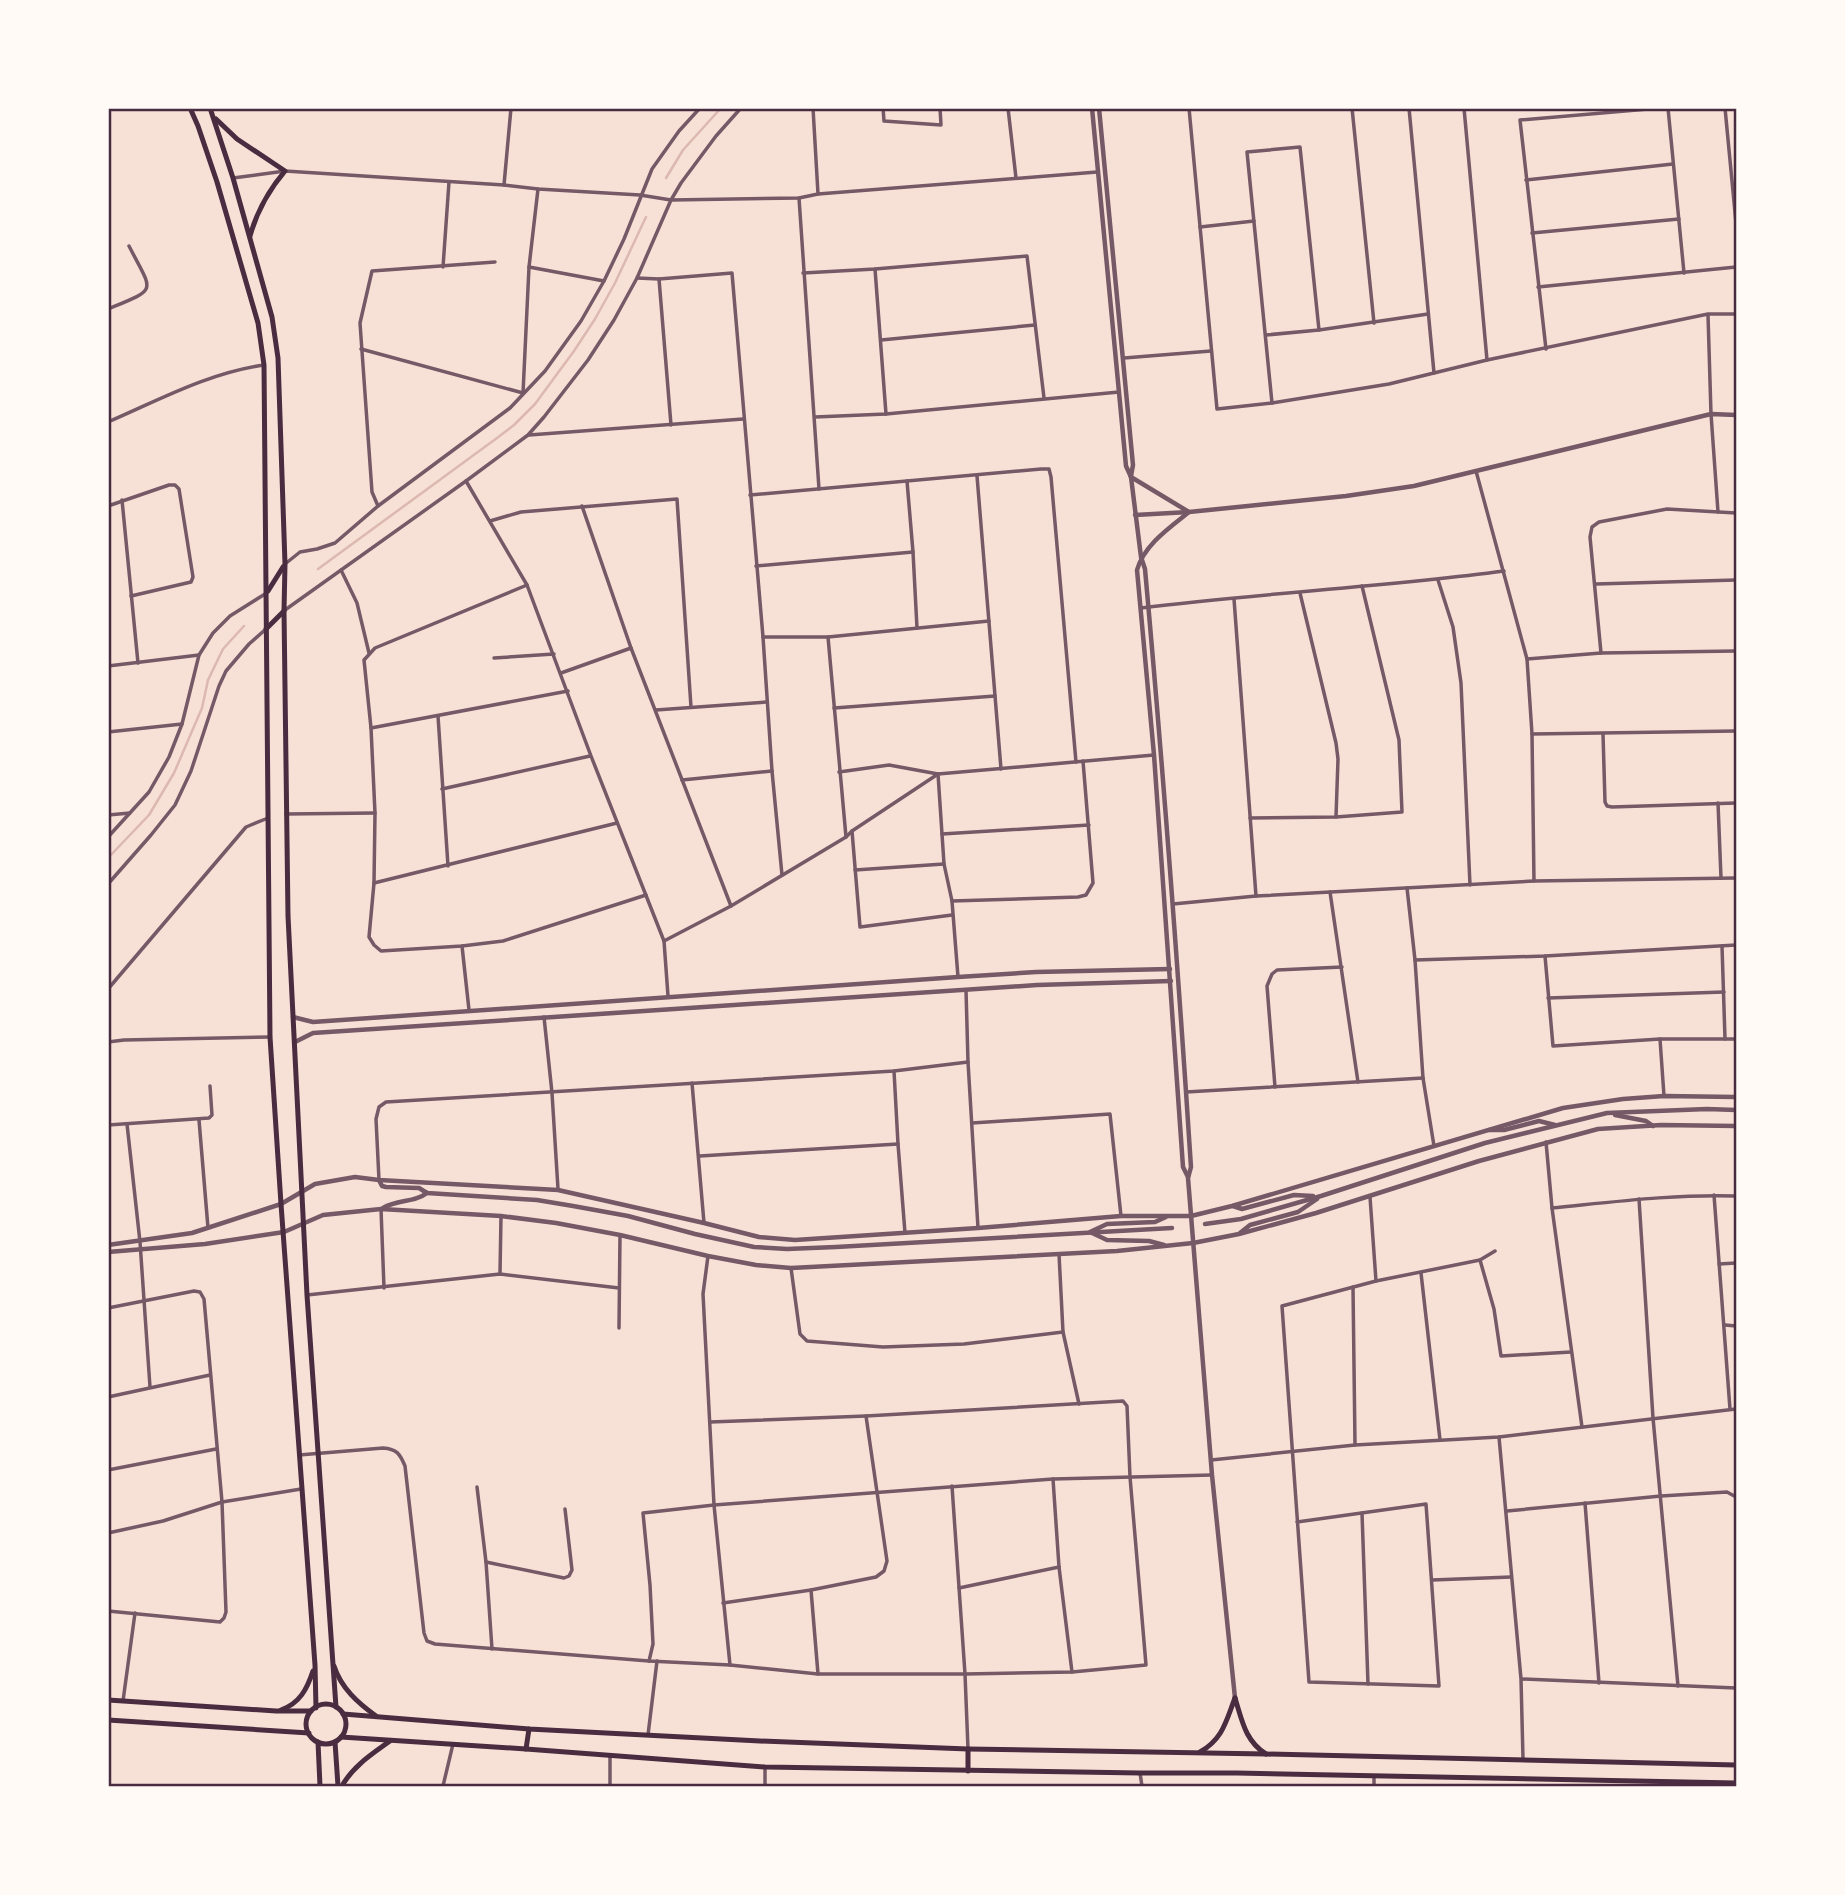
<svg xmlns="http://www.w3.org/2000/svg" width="1845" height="1895" viewBox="0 0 1845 1895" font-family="Jost,sans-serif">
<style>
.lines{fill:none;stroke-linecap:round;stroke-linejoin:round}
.stream{stroke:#dcb8b0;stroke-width:2.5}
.minor{stroke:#755966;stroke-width:3.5}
.tertiary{stroke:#755966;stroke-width:4.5}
.secondary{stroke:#4a2c40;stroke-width:5}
.neatline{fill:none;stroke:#4a2c40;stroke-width:2.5}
</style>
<rect width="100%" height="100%" fill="#f7e1d7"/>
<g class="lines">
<g class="stream">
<path d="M 666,178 L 683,150 L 721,108"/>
<path d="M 318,569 L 497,438 L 514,425 L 535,404 L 574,351 L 595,319 L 615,283 L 646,217"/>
<path d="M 108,858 L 149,815 L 174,773 L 202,708 L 208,680 L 223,649 L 244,626"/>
</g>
<g class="minor">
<path d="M 813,108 L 818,194"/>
<path d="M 883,108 L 884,121 L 941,125 L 940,108"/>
<path d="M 1008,108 L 1016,178"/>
<path d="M 1189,108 L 1217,409 L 1272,403 L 1389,384 L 1487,360 L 1708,314 L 1736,314"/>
<path d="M 1352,108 L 1374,323"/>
<path d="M 1409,108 L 1434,373"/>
<path d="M 1464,108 L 1487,360"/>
<path d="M 1668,108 L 1684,273"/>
<path d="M 1725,108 L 1736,223"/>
<path d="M 233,178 L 285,171 L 504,185 L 538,189 L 640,195 L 671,200 L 799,198 L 818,194 L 1097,172"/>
<path d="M 1526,180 L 1673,164"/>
<path d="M 504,185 L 511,108"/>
<path d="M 799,198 L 819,489"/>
<path d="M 1200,227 L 1254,221"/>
<path d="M 1532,233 L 1679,219"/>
<path d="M 443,267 L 449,182"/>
<path d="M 529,267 L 604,281"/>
<path d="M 875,269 L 886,414"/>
<path d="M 803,273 L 875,269 L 1027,256 L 1044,398"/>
<path d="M 637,278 L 659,279 L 732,273 L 763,637 L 772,771 L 782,875"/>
<path d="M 659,279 L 671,425"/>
<path d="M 1538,287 L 1736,267"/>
<path d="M 108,309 C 159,288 153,293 129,246"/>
<path d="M 1708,315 L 1711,414 L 1718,512"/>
<path d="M 1266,335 L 1319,330 L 1428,314"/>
<path d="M 881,340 L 1035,325"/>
<path d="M 361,349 L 523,393 L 529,267 L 538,189"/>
<path d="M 1546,349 L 1520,120 L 1660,108"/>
<path d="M 1124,358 L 1211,351"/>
<path d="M 1272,403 L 1247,152 L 1300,147 L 1319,330"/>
<path d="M 815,417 L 886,414 L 1119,392"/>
<path d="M 108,422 C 159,400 208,373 264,365"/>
<path d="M 529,435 L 743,419"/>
<path d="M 1476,471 L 1527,659 L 1532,734 L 1534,881"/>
<path d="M 977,476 L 1001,769"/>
<path d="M 466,481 L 527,585 L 591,756 L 664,941 L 668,996"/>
<path d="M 907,481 L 913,552 L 917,628"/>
<path d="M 750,495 L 1041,469 L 1049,469 L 1051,477 L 1076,762"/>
<path d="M 122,500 L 138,663"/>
<path d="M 108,506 L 169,485 L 175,485 L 179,489 L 193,577 L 191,582 L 131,596"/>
<path d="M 378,506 L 372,492 L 360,323 L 372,271 L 495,262"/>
<path d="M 582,506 L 631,648 L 731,906"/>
<path d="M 490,521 L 521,512 L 677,499 L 691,707"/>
<path d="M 285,564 L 300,552 L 317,549 L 335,543 L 378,506 L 510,408 L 545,371 L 581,321 L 604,281 L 624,239 L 652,169 L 679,131 L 700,108"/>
<path d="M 756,566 L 913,552"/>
<path d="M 341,570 L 357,603 L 369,653"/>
<path d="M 1438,580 L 1453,627 L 1461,683 L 1470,885"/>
<path d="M 1596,584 L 1736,580"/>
<path d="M 527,585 L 375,648 L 364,660 L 371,728 L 375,813 L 374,883 L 369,937 L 374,945 L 381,951 L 462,946 L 503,941 L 646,895"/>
<path d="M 1300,593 L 1336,743 L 1338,759 L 1336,817"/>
<path d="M 1234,599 L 1256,896"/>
<path d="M 1141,608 C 1262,593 1383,587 1504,571"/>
<path d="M 285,610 L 466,481 L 528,435 L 544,417 L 588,360 L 614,320 L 637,278 L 671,200 L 681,183 L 716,136 L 741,108"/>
<path d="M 763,637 L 828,637 L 989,621"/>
<path d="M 828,637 L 846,837"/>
<path d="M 1601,653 L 1590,537 L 1592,527 L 1599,522 L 1667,509 L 1736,513"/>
<path d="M 494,658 L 554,654"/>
<path d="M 1527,659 L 1601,653 L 1736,651"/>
<path d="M 108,666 L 199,655"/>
<path d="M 561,673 L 631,648"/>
<path d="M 834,708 L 995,696"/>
<path d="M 656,710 L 767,702"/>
<path d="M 438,716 L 448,866"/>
<path d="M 371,728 L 568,691"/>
<path d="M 108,732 L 182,724"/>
<path d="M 1532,734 L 1736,731"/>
<path d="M 1603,734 L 1605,802 L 1607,806 L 1612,807 L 1736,803"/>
<path d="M 839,772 L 889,765 L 938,774 L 1154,755"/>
<path d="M 938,774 L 944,864 L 952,901 L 958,977"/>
<path d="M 682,780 L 772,771"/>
<path d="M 442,789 L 590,756"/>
<path d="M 1718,803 L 1721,878"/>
<path d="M 286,814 L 375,813"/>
<path d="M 108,815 L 130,813"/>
<path d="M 1250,818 L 1336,817 L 1402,812 L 1399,740 L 1362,586"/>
<path d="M 852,831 L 860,927 L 952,915"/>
<path d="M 942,834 L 1089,825"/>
<path d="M 108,837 L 149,792 L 169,757 L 182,724 L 199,655 L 213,633 L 230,616 L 265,594"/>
<path d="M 855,870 L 944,864"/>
<path d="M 374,883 L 617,823"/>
<path d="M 108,884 L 151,835 L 175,805 L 191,771 L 219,686 L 226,671 L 249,644 L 266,629"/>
<path d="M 1407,888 L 1415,960 L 1423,1078 L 1434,1146"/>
<path d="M 1330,892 L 1358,1082"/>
<path d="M 952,901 L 1078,897 L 1086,895 L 1093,883 L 1083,761"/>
<path d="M 1173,904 L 1256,896 L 1534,881 L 1736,878"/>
<path d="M 664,941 L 731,906 L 846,837 L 852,831 L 938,774"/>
<path d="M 462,946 L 469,1010"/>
<path d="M 1722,946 L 1725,1039"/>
<path d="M 1545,956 L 1553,1046 L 1660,1039 L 1736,1039"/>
<path d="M 1415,960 L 1545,956 L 1736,945"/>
<path d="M 108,989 L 246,827 L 268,818"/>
<path d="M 966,990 L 968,1062 L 978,1228"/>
<path d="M 1548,998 L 1724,992"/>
<path d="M 544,1017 L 552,1093 L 558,1189"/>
<path d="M 1660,1039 L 1664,1096"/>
<path d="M 108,1042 L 124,1040 L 270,1037"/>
<path d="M 894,1071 L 898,1144 L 905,1233"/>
<path d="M 692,1083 L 704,1223"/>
<path d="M 1275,1087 L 1267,986 L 1272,974 L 1277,970 L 1342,967"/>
<path d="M 1186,1092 L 1423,1078"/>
<path d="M 199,1120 L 208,1228"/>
<path d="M 972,1123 L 1110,1114 L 1121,1216"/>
<path d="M 127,1124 L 140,1242 L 150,1387"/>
<path d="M 108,1125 L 209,1118 L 212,1115 L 210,1086"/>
<path d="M 1546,1142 L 1552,1208 L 1582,1427"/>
<path d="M 700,1156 L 898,1144"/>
<path d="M 379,1180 L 376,1119 L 379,1107 L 386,1102 L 894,1071 L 968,1062"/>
<path d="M 1714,1195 L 1730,1409"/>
<path d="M 1370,1197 L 1376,1281"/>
<path d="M 1639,1199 L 1653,1418 L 1678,1686"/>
<path d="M 1552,1208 C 1613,1202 1675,1194 1736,1196"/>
<path d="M 381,1209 L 384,1288"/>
<path d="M 1059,1254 L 1063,1332 L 1079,1404"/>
<path d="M 708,1256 L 703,1294 L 714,1505 L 730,1665"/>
<path d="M 1480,1260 L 1494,1309 L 1501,1356 L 1571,1352"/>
<path d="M 1719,1264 L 1736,1263"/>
<path d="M 791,1268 L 800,1334 L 807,1341 L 883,1347 L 964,1344 L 1063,1332"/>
<path d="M 1421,1273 L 1440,1440"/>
<path d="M 500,1274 L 501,1216"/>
<path d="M 1353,1287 L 1355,1445"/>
<path d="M 307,1295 L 500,1274 L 619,1288"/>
<path d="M 108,1308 L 194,1291 L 200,1292 L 204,1299 L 222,1502 L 226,1612 L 224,1618 L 220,1622 L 108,1611"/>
<path d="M 1725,1325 L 1736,1326"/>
<path d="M 619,1328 L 620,1235"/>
<path d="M 108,1397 L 210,1375"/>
<path d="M 1499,1437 L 1521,1679 L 1523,1759"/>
<path d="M 299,1455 L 383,1448 C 397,1449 400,1454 405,1466 L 424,1633 L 427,1641 L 435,1644 L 649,1661 L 730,1665 L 818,1674 L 965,1674 L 1072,1672 L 1146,1665 L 1130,1477 L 1127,1406 L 1123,1401 L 866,1416 L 710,1422"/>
<path d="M 1211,1460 L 1355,1445 L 1499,1437 L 1736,1409"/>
<path d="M 108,1470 L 216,1449"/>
<path d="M 1053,1479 L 1059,1567 L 1072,1672"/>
<path d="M 952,1486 L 965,1674 L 968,1749"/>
<path d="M 477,1487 L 486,1562 L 492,1649"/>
<path d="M 1585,1503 L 1599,1683"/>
<path d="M 1507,1511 L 1661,1496 L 1727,1492 L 1736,1497"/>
<path d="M 1362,1513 L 1368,1684"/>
<path d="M 1297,1522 L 1426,1504 L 1439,1686 L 1309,1682 L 1282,1306 L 1376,1281 L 1480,1260 L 1495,1251"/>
<path d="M 108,1533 L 163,1521 L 222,1502 L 301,1489"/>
<path d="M 486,1562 L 564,1578 L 569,1576 L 572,1570 L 565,1509"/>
<path d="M 1432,1580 L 1511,1577"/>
<path d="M 959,1588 L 1059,1567"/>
<path d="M 811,1590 L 818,1674"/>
<path d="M 723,1603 L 811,1590 L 876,1577 L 884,1571 L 887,1561 L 866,1416"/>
<path d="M 649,1661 L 653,1644 L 650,1585 L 643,1513 L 714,1505 L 1053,1479 L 1212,1475"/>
<path d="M 1522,1679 L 1736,1688"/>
<path d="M 123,1701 L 135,1613"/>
<path d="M 648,1735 L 657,1661"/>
<path d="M 765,1768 L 765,1786"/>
<path d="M 1140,1773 L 1142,1786"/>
<path d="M 1374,1776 L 1374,1786"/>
<path d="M 443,1786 L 453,1744"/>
<path d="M 610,1786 L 610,1757"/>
</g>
<g class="tertiary">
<path d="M 1092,108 L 1126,466 L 1131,477 L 1141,557 L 1145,569 C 1163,768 1178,968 1191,1167 L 1188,1178 L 1212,1475 L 1235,1698"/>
<path d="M 1099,108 L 1133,465 L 1131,476"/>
<path d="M 1131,477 L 1189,512 C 1169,528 1144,545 1137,570 L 1154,755 L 1183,1167 L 1188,1177"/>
<path d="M 1135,515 L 1189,512 L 1346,496 L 1414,486 L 1711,414 L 1736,415"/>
<path d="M 293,1017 L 313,1022 L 958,977 L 1036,972 L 1170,969"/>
<path d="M 295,1042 L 313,1033 L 1037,985 L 1171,981"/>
<path d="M 1615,1115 L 1646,1121 L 1653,1126"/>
<path d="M 1489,1130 L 1504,1130 L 1539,1121 L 1555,1125"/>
<path d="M 379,1180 L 382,1186 L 386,1187 L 419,1188 L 427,1193 L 537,1200 L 573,1206 L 628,1216 L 695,1234 L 754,1247 L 787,1249 L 836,1247 L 1172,1228"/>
<path d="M 1233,1206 L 1242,1209 L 1294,1195 L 1313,1196"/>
<path d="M 383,1208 C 398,1199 414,1203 427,1193"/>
<path d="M 1205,1224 L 1241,1219 L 1321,1196 L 1485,1143 L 1607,1113 L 1707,1109 L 1736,1110"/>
<path d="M 1240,1233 L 1250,1225 L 1298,1212 L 1317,1199"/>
<path d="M 108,1245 L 192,1233 L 281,1204 L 315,1184 L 355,1177 L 379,1180 L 558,1190 L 704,1223 L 759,1237 L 795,1240 L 978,1228 L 1121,1216 L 1191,1216 L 1232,1206 L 1563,1108 L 1623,1099 L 1664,1096 L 1736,1097"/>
<path d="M 1164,1245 L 1149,1241 L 1107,1240 L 1090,1232 L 1107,1224 L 1155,1222 L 1166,1217"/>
<path d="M 108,1252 L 205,1244 L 284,1232 L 323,1215 L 381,1209 L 501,1216 L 556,1223 L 620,1235 L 708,1256 L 756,1265 L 791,1268 L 1117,1251 L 1193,1243 L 1239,1234 L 1316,1213 L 1479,1161 L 1598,1129 L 1661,1125 L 1736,1126"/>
</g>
<g class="secondary">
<path d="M 190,108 L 198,126 L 217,182 L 258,323 L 264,365 L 270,1037 L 281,1204 L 315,1665 L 316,1708"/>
<path d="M 210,108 L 233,178 L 272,317 L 278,358 L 285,564 L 284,611 L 288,916 L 307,1295 L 336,1707"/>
<path d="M 216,119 L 237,139 L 285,171 C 268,191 257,211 250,236"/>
<path d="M 268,591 L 283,567"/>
<path d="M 266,629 L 284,611"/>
<path d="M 334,1666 C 341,1688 358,1703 376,1716"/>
<path d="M 1235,1698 C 1242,1720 1245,1741 1266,1754"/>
<path d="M 108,1700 L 276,1711 L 311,1711"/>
<circle cx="326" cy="1724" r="20"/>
<path d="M 281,1710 C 300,1703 307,1689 313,1671"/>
<path d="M 343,1714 L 529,1729 L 760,1741 L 968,1749 L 1266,1754 L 1736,1765"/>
<path d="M 108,1720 L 309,1733"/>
<path d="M 341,1737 L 526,1749 L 765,1767 L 1140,1773 L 1237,1773 L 1736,1783"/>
<path d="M 318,1742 L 320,1786"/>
<path d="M 335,1742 L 338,1786"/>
<path d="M 526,1749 L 529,1729"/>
<path d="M 1200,1752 C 1223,1739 1226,1721 1235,1698"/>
<path d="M 968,1771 L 968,1749"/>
<path d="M 342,1786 C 353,1766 372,1754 390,1741"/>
</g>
</g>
<rect width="1845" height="1895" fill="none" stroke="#fffaf5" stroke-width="220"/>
<rect x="110" y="110" width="1625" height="1675" class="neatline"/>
</svg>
